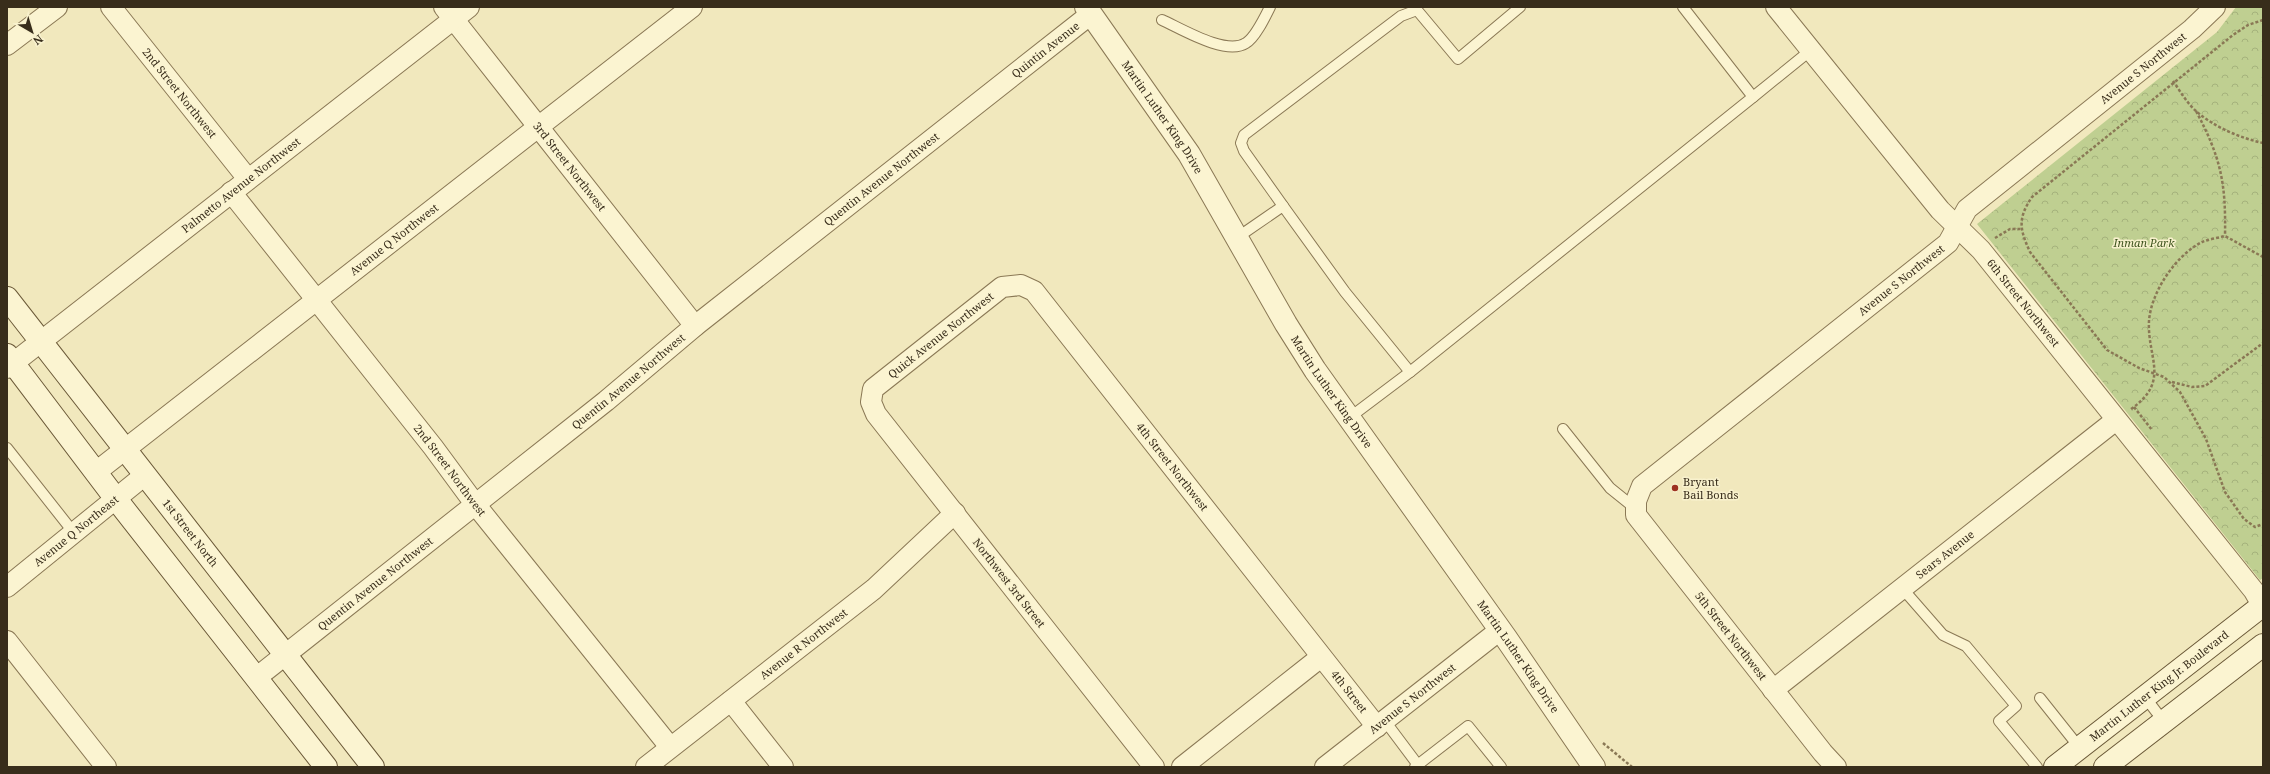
<svg xmlns="http://www.w3.org/2000/svg" width="2270" height="774" viewBox="0 0 2270 774" font-family="'Noto Serif',serif">
<style>
.park{fill:url(#park-crowns)}
.lines{fill:none;stroke-linecap:round;stroke-linejoin:round}
.service-casing{stroke:#8a7855;stroke-width:12}
.minor-casing{stroke:#8a7855;stroke-width:22}
.tertiary-casing{stroke:#8a7855;stroke-width:24}
.secondary-casing{stroke:#6b5938;stroke-width:24}
.path{stroke:#8a7855;stroke-width:2.5;stroke-dasharray:3 2;stroke-linecap:butt}
.service{stroke:#fbf4d1;stroke-width:10}
.minor{stroke:#fbf4d1;stroke-width:20}
.tertiary{stroke:#fbf4d1;stroke-width:22}
.secondary{stroke:#fbf4d1;stroke-width:22}
.poi-dot{fill:#9d3121;stroke:#f8f1cd;stroke-width:1.5}
.labels{text-anchor:middle;stroke-width:3;stroke-linejoin:round;paint-order:stroke}
.street-label{font-size:11px;fill:#382d1b;stroke:#f8f1cd}
.park-label{font-size:11px;font-style:italic;fill:#415620;stroke:#f8f1cd}
.poi-label{font-size:11px;fill:#382d1b;stroke:#f8f1cd;text-anchor:start}
</style>
<defs>
<pattern id="park-crowns" width="20" height="18" patternUnits="userSpaceOnUse"><rect width="20" height="18" fill="#bfcf91"/><path d="M2 6a3 3 0 1 1 6 0M12 15a3 3 0 1 1 6 0" fill="none" stroke="#a5b27c"/></pattern>
</defs>
<rect width="100%" height="100%" fill="#f1e8bd"/>
<path class="park" d="M 2236,7 L 2263,7 L 2263,578 L 2260,580 L 1977,224 L 2217,32 Z"/>
<g class="lines">
<defs>
<g id="service">
<path d="M 1162,20 C 1182,29 1226,56 1246,43 C 1255,38 1265,17 1270,7"/>
<path d="M 1753,97 L 1811,50"/>
<path d="M 1283,206 L 1244,151 L 1241,143 L 1244,135 L 1401,16 L 1417,10 L 1458,59 L 1520,7"/>
<path d="M 1238,237 L 1283,206 L 1345,292 L 1410,372 L 1349,418"/>
<path d="M 1410,372 L 1753,97 L 1683,7"/>
<path d="M 1563,429 L 1610,488 L 1636,509"/>
<path d="M 7,448 L 74,533"/>
<path d="M 1902,588 L 1943,635 L 1966,646 L 2016,706 L 1999,721 L 2037,767"/>
<path d="M 2145,697 L 2164,722"/>
<path d="M 2040,698 L 2079,747"/>
<path d="M 1385,721 L 1418,765"/>
<path d="M 1415,767 L 1468,726 L 1501,767"/>
</g>
<g id="minor">
<path id="s1" d="M 111,7 L 248,179"/>
<path id="s2" d="M 444,7 L 695,326"/>
<path id="s3" d="M 1776,7 L 1940,210 L 1981,250 L 2254,591 L 2262,605"/>
<path d="M 7,45 L 57,7"/>
<path id="s4" d="M 231,192 L 433,447 L 475,504 L 670,747"/>
<path id="s5" d="M 7,368 L 469,7"/>
<path id="s6" d="M 96,472 L 692,7"/>
<path id="s7" d="M 7,587 L 145,475"/>
<path d="M 7,641 L 106,767"/>
<path id="s8" d="M 256,678 L 606,401 L 695,326 L 1091,14"/>
<path id="s9" d="M 1773,690 L 2116,420"/>
<path d="M 731,701 L 783,767"/>
<path id="s10" d="M 646,767 L 874,589 L 955,513"/>
<path id="s11" d="M 1154,767 L 876,414 L 871,402 L 873,389 L 1002,287 L 1021,285 L 1034,291 L 1377,727"/>
<path d="M 1182,767 L 1321,657"/>
<path id="s12" d="M 1325,767 L 1500,630"/>
<path id="s13" d="M 1836,767 L 1823,753 L 1636,515 L 1636,501 L 1642,486 L 1948,243 L 1967,209 L 2192,29 L 2215,7"/>
</g>
<g id="tertiary">
<path id="s14" d="M 1086,7 L 1189,154 L 1286,324 L 1315,370 L 1506,638 L 1594,767"/>
</g>
<g id="secondary">
<path id="s15" d="M 7,298 L 373,767"/>
<path d="M 7,355 L 116,499 L 326,767"/>
<path id="s16" d="M 2055,767 L 2263,605"/>
<path d="M 2105,767 L 2263,645"/>
</g>
</defs>
<use href="#service" class="service-casing"/>
<use href="#minor" class="minor-casing"/>
<use href="#tertiary" class="tertiary-casing"/>
<use href="#secondary" class="secondary-casing"/>
<g class="path">
<path d="M 2263,20 L 2248,25 L 2233,35 L 2032,197 C 2018,218 2019,228 2030,252 L 2107,350 L 2139,368 L 2164,377 L 2180,392 L 2206,439 L 2225,492 L 2244,519 L 2255,527 L 2263,524"/>
<path d="M 2173,81 C 2180,91 2187,103 2196,111 C 2214,127 2240,138 2263,143"/>
<path d="M 2196,111 C 2221,158 2226,183 2225,236"/>
<path d="M 1995,238 L 2010,229 L 2022,229"/>
<path d="M 2172,382 L 2192,387 L 2205,386 L 2263,343"/>
<path d="M 2134,407 L 2152,430"/>
<path d="M 2131,409 C 2171,381 2147,358 2149,321 C 2151,292 2176,255 2202,242 C 2209,239 2218,238 2225,236 L 2263,257"/>
<path d="M 1603,743 L 1632,767"/>
</g>
<use href="#service" class="service"/>
<use href="#minor" class="minor"/>
<use href="#tertiary" class="tertiary"/>
<use href="#secondary" class="secondary"/>
</g>
<circle class="poi-dot" cx="1675" cy="488" r="4"/>
<g class="labels">
<g class="street-label">
<text dy="4" stroke="none"><textPath href="#s8" startOffset="1009">Quintin Avenue</textPath></text>
<text dy="4" stroke="none"><textPath href="#s13" startOffset="1007">Avenue S Northwest</textPath></text>
<text dy="4" stroke="none"><textPath href="#s1" startOffset="110">2nd Street Northwest</textPath></text>
<text dy="4" stroke="none"><textPath href="#s14" startOffset="134">Martin Luther King Drive</textPath></text>
<text dy="4" stroke="none"><textPath href="#s2" startOffset="203">3rd Street Northwest</textPath></text>
<text dy="4" stroke="none"><textPath href="#s8" startOffset="800">Quentin Avenue Northwest</textPath></text>
<text dy="4" stroke="none"><textPath href="#s5" startOffset="297">Palmetto Avenue Northwest</textPath></text>
<text dy="4" stroke="none"><textPath href="#s6" startOffset="378">Avenue Q Northwest</textPath></text>
<text dy="4" stroke="none"><textPath href="#s13" startOffset="683">Avenue S Northwest</textPath></text>
<text dy="4" stroke="none"><textPath href="#s3" startOffset="386">6th Street Northwest</textPath></text>
<text dy="4" stroke="none"><textPath href="#s11" startOffset="562">Quick Avenue Northwest</textPath></text>
<text dy="4" stroke="none"><textPath href="#s8" startOffset="476">Quentin Avenue Northwest</textPath></text>
<text dy="4" stroke="none"><textPath href="#s14" startOffset="457">Martin Luther King Drive</textPath></text>
<text dy="4" stroke="none"><textPath href="#s11" startOffset="897">4th Street Northwest</textPath></text>
<text dy="4" stroke="none"><textPath href="#s4" startOffset="354">2nd Street Northwest</textPath></text>
<text dy="4" stroke="none"><textPath href="#s7" startOffset="89">Avenue Q Northeast</textPath></text>
<text dy="4" stroke="none"><textPath href="#s15" startOffset="298">1st Street North</textPath></text>
<text dy="4" stroke="none"><textPath href="#s9" startOffset="219">Sears Avenue</textPath></text>
<text transform="translate(1009 583) rotate(52)" y="4">Northwest 3rd Street</text>
<text dy="4" stroke="none"><textPath href="#s8" startOffset="152">Quentin Avenue Northwest</textPath></text>
<text transform="translate(1731 636) rotate(52)" y="4">5th Street Northwest</text>
<text dy="4" stroke="none"><textPath href="#s10" startOffset="200">Avenue R Northwest</textPath></text>
<text dy="4" stroke="none"><textPath href="#s14" startOffset="781">Martin Luther King Drive</textPath></text>
<text dy="4" stroke="none"><textPath href="#s16" startOffset="132">Martin Luther King Jr. Boulevard</textPath></text>
<text dy="4" stroke="none"><textPath href="#s11" startOffset="1183">4th Street</textPath></text>
<text dy="4" stroke="none"><textPath href="#s12" startOffset="111">Avenue S Northwest</textPath></text>
</g>
<g class="park-label">
<text x="2144" y="247">Inman Park</text>
</g>
<g class="poi-label">
<text x="1683" y="486">Bryant<tspan x="1683" dy="13">Bail Bonds</tspan></text>
</g>
</g>
<rect width="2270" height="774" fill="none" stroke="#382d1b" stroke-width="16"/>
<g transform="translate(32 32) rotate(142)" stroke="#f8f1cd" stroke-width="3" paint-order="stroke">
<path d="M0-3L7 15L0 10L-7 15Z" fill="#382d1b"/>
<text y="-6" font-size="11" font-weight="bold" text-anchor="middle" fill="#382d1b">N</text>
</g>
</svg>
